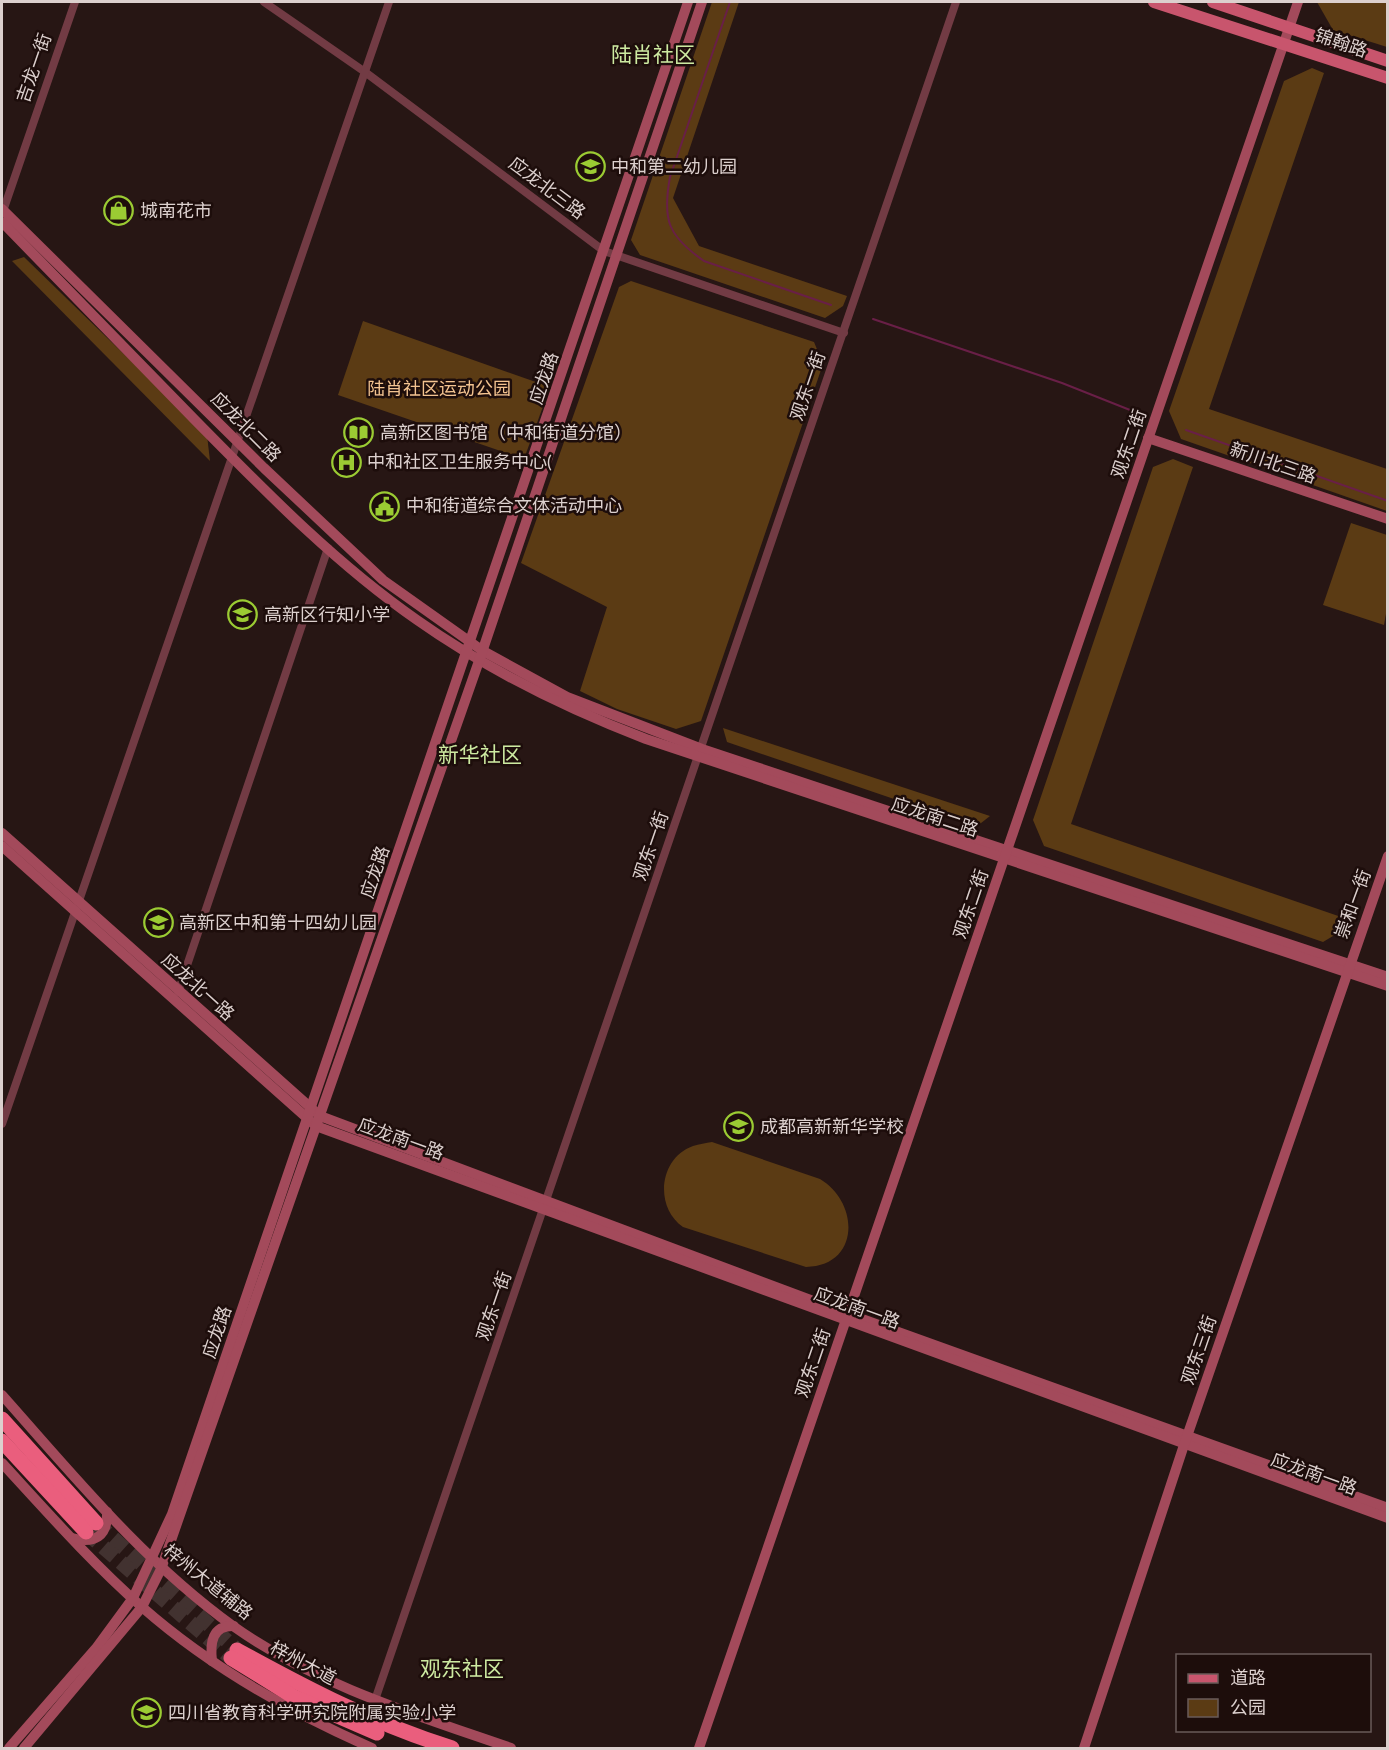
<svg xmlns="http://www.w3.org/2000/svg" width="1389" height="1750" viewBox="0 0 1389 1750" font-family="Lato,'Noto Sans SC',sans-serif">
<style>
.green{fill:#5b3b14}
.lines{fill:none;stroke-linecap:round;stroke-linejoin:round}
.stream{stroke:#691f47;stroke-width:2}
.highway-tunnel{stroke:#423230;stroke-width:15;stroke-dasharray:15 8;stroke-linecap:butt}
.street{stroke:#723b44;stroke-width:8}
.secondary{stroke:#a34a5b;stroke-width:10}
.primary{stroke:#c8556d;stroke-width:12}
.highway{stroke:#ea5e7d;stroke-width:15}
.labels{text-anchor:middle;stroke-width:5;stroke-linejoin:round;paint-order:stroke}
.street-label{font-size:18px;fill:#dcd0ce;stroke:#1d0d0b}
.poi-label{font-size:18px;fill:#dcd0ce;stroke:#1d0d0b;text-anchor:start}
.park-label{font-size:18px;fill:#f3c390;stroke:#1d0d0b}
.quarter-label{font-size:21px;fill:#cdeaa1;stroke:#1d0d0b}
</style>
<rect width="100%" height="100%" fill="#271614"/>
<g class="green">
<path d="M 712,2 L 739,2 L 673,198 L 699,246 L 847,296 L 843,306 L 825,318 L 640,255 L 631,240 Z"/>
<path d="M 1317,2 L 1387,2 L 1387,47 L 1333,30 Z"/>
<path d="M 1312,68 L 1324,73 L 1209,409 L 1387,469 L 1387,511 L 1181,439 L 1169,411 L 1284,81 Z"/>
<path d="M 24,257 L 207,435 L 210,461 L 12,261 Z"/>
<path d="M 631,281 L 814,342 L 823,364 L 701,721 L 676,729 L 617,709 L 580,691 L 607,607 L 521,563 L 619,287 Z"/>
<path d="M 363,321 L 550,387 L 524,459 L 338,395 Z"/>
<path d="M 1173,459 L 1193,467 L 1071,824 L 1347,919 L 1343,930 L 1323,942 L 1044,846 L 1033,820 L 1153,467 Z"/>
<path d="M 1351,523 L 1387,535 L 1388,602 L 1384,625 L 1323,605 Z"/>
<path d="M 723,728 L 990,816 L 976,827 L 727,742 Z"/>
<path d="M 712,1142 L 820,1179 C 860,1203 860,1266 806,1267 L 683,1227 C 654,1207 659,1158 693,1146 C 699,1144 706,1143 712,1142 Z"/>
</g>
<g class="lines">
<g class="stream">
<path d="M 730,2 L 670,177 C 662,220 668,236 704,261 L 831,305"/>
<path d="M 873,319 L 1062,383 L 1130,410"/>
<path d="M 1186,430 L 1388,501"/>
</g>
<g class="highway-tunnel">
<path d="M 96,1523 L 237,1650"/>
<path d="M 86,1532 L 231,1658"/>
</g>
<g class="street">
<path d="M 264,2 L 365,72 L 604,251 L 844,333"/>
<path d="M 2,214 L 75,2"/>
<path d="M 178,992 L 328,548"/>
<path d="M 2,1124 L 389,2"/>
<path d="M 375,1700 L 956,2"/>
</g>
<g class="secondary">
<path d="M 2,209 L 264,468 L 383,580 L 483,651 L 567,697 L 702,749 L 1388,977"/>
<path d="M 2,222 C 66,288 131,354 195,420 C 264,490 335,563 417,620 C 488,670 565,708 646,739 L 1388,986"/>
<path d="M 1148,438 L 1388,519"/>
<path d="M 2,833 L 320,1116 L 848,1314 L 1388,1508"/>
<path d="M 2,846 L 316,1126 L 1388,1518"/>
<path d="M 2,1395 C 74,1476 144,1562 233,1626 C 316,1685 416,1715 511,1748"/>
<path d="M 2,1463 C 47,1512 92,1563 142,1607 C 210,1667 290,1712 372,1748"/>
<path d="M 72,1538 C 94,1544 108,1537 107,1512"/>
<path d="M 212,1661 C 210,1643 212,1625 234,1626"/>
<path d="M 9,1748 L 97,1647 L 133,1598 L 172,1514 L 688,2"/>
<path d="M 24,1748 L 142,1607 L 161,1569 L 479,661 L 702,2"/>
<path d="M 699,1748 L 1298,2"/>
<path d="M 1084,1748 L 1184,1445 L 1388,856"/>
</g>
<g class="primary">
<path d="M 1154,2 L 1388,78"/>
<path d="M 1213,2 L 1388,61"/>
</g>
<g class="highway">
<path d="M 2,1419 L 96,1523"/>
<path d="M 2,1441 L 86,1532"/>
<path d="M 237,1650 C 308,1689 375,1724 452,1748"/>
<path d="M 231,1658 L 294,1697 L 377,1733"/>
</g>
</g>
<defs>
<symbol id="school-ring" viewBox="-11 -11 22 22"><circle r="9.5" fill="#1d0d0b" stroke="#9bcb33" stroke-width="1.5"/><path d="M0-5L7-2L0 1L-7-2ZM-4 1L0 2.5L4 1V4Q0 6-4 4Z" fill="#9bcb33"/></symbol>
<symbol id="shop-ring" viewBox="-11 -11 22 22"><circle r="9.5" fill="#1d0d0b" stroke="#9bcb33" stroke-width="1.5"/><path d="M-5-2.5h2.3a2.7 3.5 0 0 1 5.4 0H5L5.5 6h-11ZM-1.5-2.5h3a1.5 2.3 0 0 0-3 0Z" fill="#9bcb33"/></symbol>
<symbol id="library-ring" viewBox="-11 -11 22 22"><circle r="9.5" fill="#1d0d0b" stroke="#9bcb33" stroke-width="1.5"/><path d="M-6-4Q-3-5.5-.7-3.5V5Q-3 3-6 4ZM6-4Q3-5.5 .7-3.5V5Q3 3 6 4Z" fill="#9bcb33"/></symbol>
<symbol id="hospital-ring" viewBox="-11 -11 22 22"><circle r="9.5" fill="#1d0d0b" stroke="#9bcb33" stroke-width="1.5"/><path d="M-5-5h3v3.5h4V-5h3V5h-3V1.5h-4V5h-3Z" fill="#9bcb33"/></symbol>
<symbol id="civic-ring" viewBox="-11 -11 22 22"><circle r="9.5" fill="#1d0d0b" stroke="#9bcb33" stroke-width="1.5"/><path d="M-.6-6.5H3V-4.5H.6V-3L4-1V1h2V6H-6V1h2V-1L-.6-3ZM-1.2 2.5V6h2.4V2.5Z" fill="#9bcb33"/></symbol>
</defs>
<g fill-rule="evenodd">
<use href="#school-ring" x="574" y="150" width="33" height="33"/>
<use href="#shop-ring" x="102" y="194" width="33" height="33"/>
<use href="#library-ring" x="342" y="416" width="33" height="33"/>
<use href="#hospital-ring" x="330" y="446" width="33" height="33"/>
<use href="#civic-ring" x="368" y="490" width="33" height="33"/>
<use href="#school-ring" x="226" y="598" width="33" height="33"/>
<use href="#school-ring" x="142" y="906" width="33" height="33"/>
<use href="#school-ring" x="722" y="1110" width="33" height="33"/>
<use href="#school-ring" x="130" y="1696" width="33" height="33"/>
</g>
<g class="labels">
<g class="street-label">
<text transform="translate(1341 43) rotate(19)" y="6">锦翰路</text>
<text transform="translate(34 68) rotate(-71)" y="6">吉龙一街</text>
<text transform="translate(547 188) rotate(37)" y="6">应龙北三路</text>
<text transform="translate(544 378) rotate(-71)" y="6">应龙路</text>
<text transform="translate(808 386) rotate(-71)" y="6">观东一街</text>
<text transform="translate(246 427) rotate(45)" y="6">应龙北二路</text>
<text transform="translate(1129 444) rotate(-71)" y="6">观东二街</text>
<text transform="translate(1273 463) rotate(19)" y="6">新川北三路</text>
<text transform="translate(935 817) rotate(18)" y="6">应龙南二路</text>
<text transform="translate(651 846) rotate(-71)" y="6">观东一街</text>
<text transform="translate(375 872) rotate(-71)" y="6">应龙路</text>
<text transform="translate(971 904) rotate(-71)" y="6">观东二街</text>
<text transform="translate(1353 904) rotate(-70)" y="6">崇和一街</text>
<text transform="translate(198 987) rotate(42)" y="6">应龙北一路</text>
<text transform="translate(401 1139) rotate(20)" y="6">应龙南一路</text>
<text transform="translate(494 1306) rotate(-71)" y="6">观东一街</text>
<text transform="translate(857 1308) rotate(20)" y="6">应龙南一路</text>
<text transform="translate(217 1332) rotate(-71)" y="6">应龙路</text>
<text transform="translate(1199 1350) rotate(-71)" y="6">观东三街</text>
<text transform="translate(813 1363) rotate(-71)" y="6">观东二街</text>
<text transform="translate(1314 1474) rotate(20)" y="6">应龙南一路</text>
<text transform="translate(208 1582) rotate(39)" y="6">梓州大道辅路</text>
<text transform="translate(303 1663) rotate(28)" y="6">梓州大道</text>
</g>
<g class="poi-label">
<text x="611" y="173">中和第二幼儿园</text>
<text x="140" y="217">城南花市</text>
<text x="380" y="439">高新区图书馆（中和街道分馆）</text>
<text x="367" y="468">中和社区卫生服务中心(</text>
<text x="406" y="512">中和街道综合文体活动中心</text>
<text x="264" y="621">高新区行知小学</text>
<text x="179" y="929">高新区中和第十四幼儿园</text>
<text x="760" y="1133">成都高新新华学校</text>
<text x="168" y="1719">四川省教育科学研究院附属实验小学</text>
</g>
<g class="park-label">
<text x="439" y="395">陆肖社区运动公园</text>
</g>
<g class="quarter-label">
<text x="653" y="62">陆肖社区</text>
<text x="480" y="762">新华社区</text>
<text x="462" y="1676">观东社区</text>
</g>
</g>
<rect width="1389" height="1750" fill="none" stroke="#dcd0ce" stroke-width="6"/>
<rect x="1176" y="1654" width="195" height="78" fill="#1d0d0b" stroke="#695b59" stroke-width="1.5"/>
<rect x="1188" y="1674" width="30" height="9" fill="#c8556d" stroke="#695b59" stroke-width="1.5"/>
<text x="1230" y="1684" font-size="18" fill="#dcd0ce">道路</text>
<rect x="1188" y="1699" width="30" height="18" fill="#5b3b14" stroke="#695b59" stroke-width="1.5"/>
<text x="1230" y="1714" font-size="18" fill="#dcd0ce">公园</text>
</svg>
